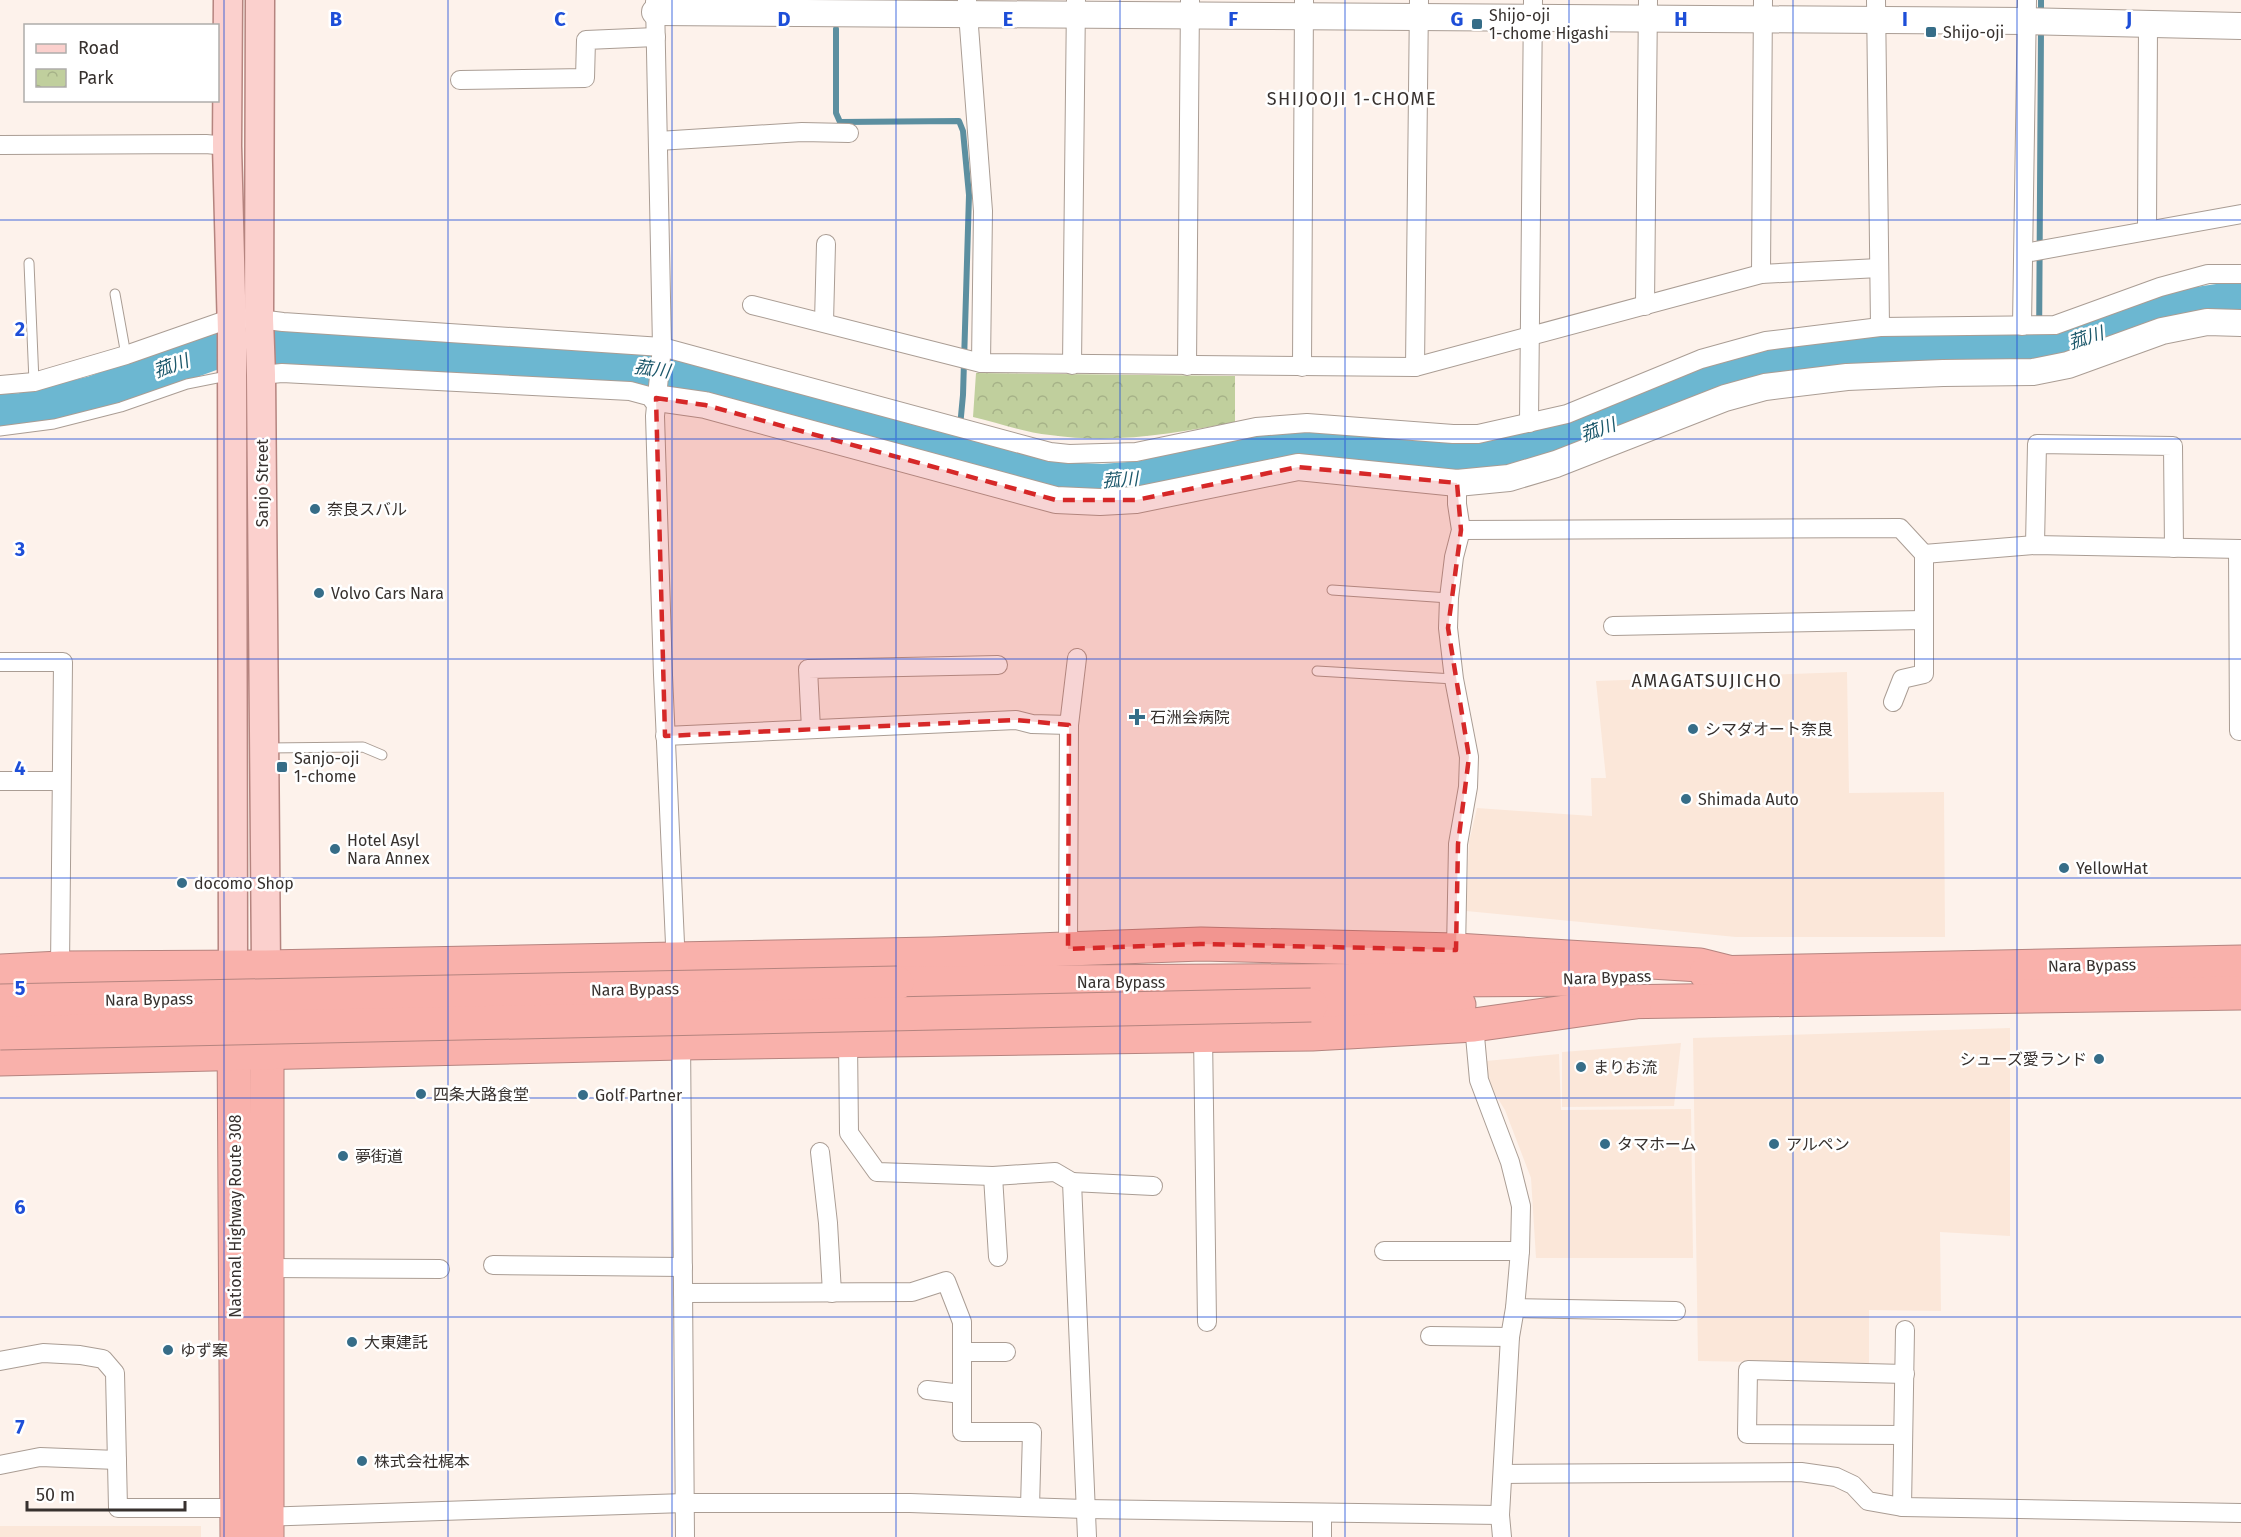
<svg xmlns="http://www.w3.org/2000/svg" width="2241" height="1537" viewBox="0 0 2241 1537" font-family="'Fira Sans','Noto Sans JP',sans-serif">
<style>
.built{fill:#fbe7d9}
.park{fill:url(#park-crowns)}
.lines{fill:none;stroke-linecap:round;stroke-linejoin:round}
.stream{stroke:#5c8fa0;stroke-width:6}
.river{stroke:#6cb7d1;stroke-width:38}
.lane-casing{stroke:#aa9d94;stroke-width:11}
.street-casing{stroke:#aa9d94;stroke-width:20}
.secondary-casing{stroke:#aa9d94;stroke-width:28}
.primary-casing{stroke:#b5847f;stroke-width:31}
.highway-casing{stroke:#b5847f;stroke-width:35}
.lane{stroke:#fff;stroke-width:9}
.street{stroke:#fff;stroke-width:18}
.secondary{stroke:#fff;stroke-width:26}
.primary{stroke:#fbd0cd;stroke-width:28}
.highway{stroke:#f9b1ab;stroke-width:33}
.highway-bridge-casing{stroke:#b5847f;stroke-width:35;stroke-linecap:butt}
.highway-bridge{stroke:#f9b1ab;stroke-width:33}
.marked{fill:#d62828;fill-opacity:0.2;stroke:#d62828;stroke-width:4.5;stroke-dasharray:12 8;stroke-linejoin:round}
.grid{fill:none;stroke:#1d4ed8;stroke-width:1.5;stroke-opacity:0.55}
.poi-dot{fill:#366d88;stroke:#fff;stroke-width:2}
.labels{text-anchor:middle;stroke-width:5;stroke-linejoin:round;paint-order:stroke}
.poi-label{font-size:16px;fill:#37312e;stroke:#fff;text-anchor:start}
.street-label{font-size:16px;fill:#37312e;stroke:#fff}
.neighbourhood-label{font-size:18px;letter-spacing:1.5px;fill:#37312e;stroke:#fff}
.water-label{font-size:18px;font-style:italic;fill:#1c586b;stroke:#fff}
.grid-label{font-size:20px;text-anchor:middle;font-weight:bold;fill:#1d4ed8;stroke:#fff;stroke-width:5;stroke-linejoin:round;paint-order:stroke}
</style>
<defs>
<pattern id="park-crowns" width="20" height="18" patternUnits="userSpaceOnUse" patternTransform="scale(1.5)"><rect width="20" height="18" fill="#c0cf9d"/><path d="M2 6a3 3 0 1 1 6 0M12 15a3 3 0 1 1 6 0" fill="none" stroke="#a6b288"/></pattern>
</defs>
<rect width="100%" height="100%" fill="#fdf2eb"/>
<g class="built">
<path d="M 1847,672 L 1849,793 L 1944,792 L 1945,937 L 1736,937 L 1466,911 L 1469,842 L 1477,808 L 1592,816 L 1591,778 L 1606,778 L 1596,681 Z"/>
<path d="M 2010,1028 L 2010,1236 L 1940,1232 L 1941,1311 L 1869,1310 L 1869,1364 L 1698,1361 L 1693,1038 Z"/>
<path d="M 1681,1043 L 1674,1106 L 1562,1107 L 1562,1052 Z"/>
<path d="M 1559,1054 L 1561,1110 L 1691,1109 L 1693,1258 L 1536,1258 L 1531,1178 L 1505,1110 L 1490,1086 L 1486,1061 Z"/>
<rect x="0" y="1526" width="201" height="11"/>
</g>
<path class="park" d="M 976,373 L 1235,376 L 1235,422 C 1173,434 1113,444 1050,435 C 1024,432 998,423 973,417 Z"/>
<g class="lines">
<g class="stream">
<path d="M 2041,14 L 2041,0"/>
<path d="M 836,29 L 836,113 L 840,122 L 959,121 L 963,131 L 969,195 L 963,395 L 958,448"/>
<path d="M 2039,353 L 2041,28"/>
</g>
<path class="river" d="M 0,413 L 22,412 L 93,395 L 227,346 L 346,349 L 646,366 L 752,387 L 807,407 L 869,425 L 931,437 L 958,448 L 974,459 L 1029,475 L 1057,481 L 1103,483 L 1142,480 L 1272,448 L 1322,447 L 1429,460 L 1492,460 L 1594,433 L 1723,377 L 1781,363 L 1863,352 L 2039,353 L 2177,309 L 2224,302 L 2241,302"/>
<defs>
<g id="lane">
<path d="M 29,263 L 34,382"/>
<path d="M 115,294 L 126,355"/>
<path d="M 0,431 L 54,424 L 121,407 L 187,384 L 227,376"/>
<path d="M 1332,590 L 1449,598"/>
<path d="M 1317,671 L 1454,679"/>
<path d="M 267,748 L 363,747 L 382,755"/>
</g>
<g id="street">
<path d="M 967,0 L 983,211 L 981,363"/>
<path d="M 1876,0 L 1880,327"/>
<path d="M 655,2 L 662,347 L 655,416 L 663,675 L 676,966"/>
<path d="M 460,80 L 585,78 L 586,40 L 656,37"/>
<path d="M 658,141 L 802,132 L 849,133"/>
<path d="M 0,145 L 206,144 L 227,146"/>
<path d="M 2147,229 L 2148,24"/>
<path d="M 2025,253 L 2241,214"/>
<path d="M 1761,274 L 1763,0"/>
<path d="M 752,305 L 981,363 L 1415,367 L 1761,274 L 1879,268"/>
<path d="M 1645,306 L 1648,0"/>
<path d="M 824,322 L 826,244"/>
<path d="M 2022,326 L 2027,0"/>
<path d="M 1072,365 L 1076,0"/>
<path d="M 1187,366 L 1190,0"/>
<path d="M 1302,367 L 1304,0"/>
<path d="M 1415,367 L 1419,0"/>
<path d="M 261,375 L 282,373 L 630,391 L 656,398"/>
<path d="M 0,385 L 34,382 L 126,355 L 232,318 L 259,319 L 283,322 L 662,347 L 1050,452 L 1069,454 L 1136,452 L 1256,427 L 1307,423 L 1453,434 L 1478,434 L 1567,414 L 1701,359 L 1766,341 L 1880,327 L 2055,325 L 2160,287 L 2208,274 L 2241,274"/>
<path d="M 1529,423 L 1533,0"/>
<path d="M 1461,530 L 1900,528 L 1924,554 L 1924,674 L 1902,679 L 1893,702"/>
<path d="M 2035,545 L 2037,444 L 2173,446 L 2174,548"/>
<path d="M 2238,549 L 2239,731"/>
<path d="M 1924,554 L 2035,545 L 2241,549"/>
<path d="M 1613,626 L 1923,620"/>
<path d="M 0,662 L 63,662 L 60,968"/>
<path d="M 811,729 L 808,669 L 998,665"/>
<path d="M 665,736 L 1016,720 L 1032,724 L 1069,725"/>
<path d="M 0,781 L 61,781"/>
<path d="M 1068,949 L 1069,725 L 1077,658"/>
<path d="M 1456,950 L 1458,844 L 1468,787 L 1469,757 L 1454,679 L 1448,628 L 1449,598 L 1454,557 L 1461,530 L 1457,504 L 1457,483"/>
<path d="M 1474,1025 L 1479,1080 L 1510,1162 L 1521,1206 L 1520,1251 L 1515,1308 L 1510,1337 L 1500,1515 L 1502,1537"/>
<path d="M 1203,1035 L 1207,1322"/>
<path d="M 681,1036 L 685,1537"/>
<path d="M 848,1041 L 849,1133 L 877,1172 L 993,1176 L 1055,1172 L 1072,1182 L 1087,1537"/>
<path d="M 820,1152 L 828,1223 L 832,1293"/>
<path d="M 993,1176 L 998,1257"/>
<path d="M 1072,1182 L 1153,1186"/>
<path d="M 1384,1251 L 1520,1251"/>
<path d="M 493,1265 L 683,1267"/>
<path d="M 267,1268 L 440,1269"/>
<path d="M 683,1293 L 912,1292 L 946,1281 L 962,1322 L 962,1432 L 1032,1432 L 1030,1507"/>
<path d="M 1515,1308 L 1676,1311"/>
<path d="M 1430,1336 L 1510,1337"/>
<path d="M 962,1352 L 1006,1352"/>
<path d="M 0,1361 L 43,1353 L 80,1355 L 103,1359 L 115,1373 L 118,1508 L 237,1508"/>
<path d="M 927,1390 L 962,1394"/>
<path d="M 1903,1435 L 1747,1434 L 1748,1370 L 1905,1374"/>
<path d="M 0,1465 L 40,1457 L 117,1460"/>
<path d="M 1503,1474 L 1801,1472 L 1836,1477 L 1853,1485 L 1868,1501 L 1902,1507 L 2241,1513"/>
<path d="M 1902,1507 L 1905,1330"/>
<path d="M 260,1517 L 685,1503 L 910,1503 L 1085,1509 L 1500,1515"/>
<path d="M 1322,1537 L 1322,1513"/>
</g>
<g id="secondary">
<path d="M 655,12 L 2026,21 L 2241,26"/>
<path d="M 656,398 L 705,405 L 1056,500 L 1100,502 L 1136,500 L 1298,467 L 1457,483 L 1509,478 L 1556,464 L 1725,398 L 1765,387 L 1847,377 L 1943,373 L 2033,372 L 2068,365 L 2162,331 L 2207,322 L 2241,323"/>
</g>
<g id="primary">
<path d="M 228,0 L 227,146 L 232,333 L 233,966"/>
<path d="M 260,0 L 259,319 L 261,375 L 266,967"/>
</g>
<g id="highway">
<path d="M 0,971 L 60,968 L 266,967 L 932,954 L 1201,944 L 1456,950 L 1700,965 L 1728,972"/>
<path d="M 1706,973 L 2241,962"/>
<path d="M 897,983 L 1601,979"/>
<path d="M 1613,1002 L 2241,993"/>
<path d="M 1311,1005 L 1459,1005"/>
<path d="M 234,1031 L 237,1537"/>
<path d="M 267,1032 L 267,1537"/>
<path d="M 0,1059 L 681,1043 L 1312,1034 L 1474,1025 L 1635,1002"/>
</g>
</defs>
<use href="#lane" class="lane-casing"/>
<use href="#street" class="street-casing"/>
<use href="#secondary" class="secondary-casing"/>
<use href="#primary" class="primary-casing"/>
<use href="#highway" class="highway-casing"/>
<use href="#lane" class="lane"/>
<use href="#street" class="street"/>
<use href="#secondary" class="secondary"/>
<use href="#primary" class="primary"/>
<use href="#highway" class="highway"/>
<defs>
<g id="highway-bridge">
<path d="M 0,1001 L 897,983"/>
<path d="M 0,1033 L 1311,1005"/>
</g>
</defs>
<use href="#highway-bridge" class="highway-bridge-casing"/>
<use href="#highway-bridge" class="highway-bridge"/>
</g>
<path class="marked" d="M 656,398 L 705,405 L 1056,500 L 1136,500 L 1298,467 L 1457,483 L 1461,530 L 1448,628 L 1469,757 L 1458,844 L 1456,950 L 1201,944 L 1068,949 L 1069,725 L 1016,720 L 665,736 Z"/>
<path class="grid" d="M 224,0 L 224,1537M 448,0 L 448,1537M 672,0 L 672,1537M 896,0 L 896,1537M 1120,0 L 1120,1537M 1345,0 L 1345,1537M 1569,0 L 1569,1537M 1793,0 L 1793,1537M 2017,0 L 2017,1537M 0,220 L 2241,220M 0,439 L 2241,439M 0,659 L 2241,659M 0,878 L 2241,878M 0,1098 L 2241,1098M 0,1317 L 2241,1317"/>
<g class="poi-dot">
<rect x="1471" y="18" width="12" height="12" rx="3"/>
<rect x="1925" y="26" width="12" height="12" rx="3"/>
<circle cx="315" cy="509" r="6"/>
<circle cx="319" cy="593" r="6"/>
<path d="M1134 708h6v6h6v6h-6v6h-6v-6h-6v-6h6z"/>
<circle cx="1693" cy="729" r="6"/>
<rect x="276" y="761" width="12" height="12" rx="3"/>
<circle cx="1686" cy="799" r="6"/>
<circle cx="335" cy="849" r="6"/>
<circle cx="2064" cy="868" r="6"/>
<circle cx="182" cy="883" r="6"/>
<circle cx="2099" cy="1059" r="6"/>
<circle cx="1581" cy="1067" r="6"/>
<circle cx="421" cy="1094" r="6"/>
<circle cx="583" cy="1095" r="6"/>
<circle cx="1605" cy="1144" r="6"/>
<circle cx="1774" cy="1144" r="6"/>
<circle cx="343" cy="1156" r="6"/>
<circle cx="352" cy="1342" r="6"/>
<circle cx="168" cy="1350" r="6"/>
<circle cx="362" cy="1461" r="6"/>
</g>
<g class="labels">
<g class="poi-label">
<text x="1489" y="21">Shijo-oji<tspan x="1489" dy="18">1-chome Higashi</tspan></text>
<text x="1943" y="38">Shijo-oji</text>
<text x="327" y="515">奈良スバル</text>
<text x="331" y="599">Volvo Cars Nara</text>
<text x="1150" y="723">石洲会病院</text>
<text x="1705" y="735">シマダオート奈良</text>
<text x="294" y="764">Sanjo-oji<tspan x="294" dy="18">1-chome</tspan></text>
<text x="1698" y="805">Shimada Auto</text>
<text x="347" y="846">Hotel Asyl<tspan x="347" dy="18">Nara Annex</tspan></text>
<text x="2076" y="874">YellowHat</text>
<text x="194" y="889">docomo Shop</text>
<text x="2087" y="1065" text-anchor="end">シューズ愛ランド</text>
<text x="1593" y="1073">まりお流</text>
<text x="433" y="1100">四条大路食堂</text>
<text x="595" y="1101">Golf Partner</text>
<text x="1617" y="1150">タマホーム</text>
<text x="1786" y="1150">アルペン</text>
<text x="355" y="1162">夢街道</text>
<text x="364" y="1348">大東建託</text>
<text x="180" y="1356">ゆず案</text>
<text x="374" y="1467">株式会社梶本</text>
</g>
<g class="street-label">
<text transform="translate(262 483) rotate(-90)" y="6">Sanjo Street</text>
<text transform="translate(2092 965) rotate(-1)" y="6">Nara Bypass</text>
<text transform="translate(1607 977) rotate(-2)" y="6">Nara Bypass</text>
<text x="1121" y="988">Nara Bypass</text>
<text transform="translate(635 989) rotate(-1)" y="6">Nara Bypass</text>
<text transform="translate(149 999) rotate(-1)" y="6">Nara Bypass</text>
<text transform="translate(235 1216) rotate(-90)" y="6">National Highway Route 308</text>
</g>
<g class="neighbourhood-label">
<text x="1352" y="105">SHIJOOJI 1-CHOME</text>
<text x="1707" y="687">AMAGATSUJICHO</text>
</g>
<g class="water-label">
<text transform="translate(2086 338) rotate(-18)" y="6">菰川</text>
<text transform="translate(171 366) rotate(-20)" y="6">菰川</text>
<text transform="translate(652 369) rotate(8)" y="6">菰川</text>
<text transform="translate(1598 430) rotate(-20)" y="6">菰川</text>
<text transform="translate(1120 480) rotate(-4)" y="6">菰川</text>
</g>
</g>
<g class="grid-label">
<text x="336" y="26">B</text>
<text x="560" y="26">C</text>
<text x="784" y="26">D</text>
<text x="1008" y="26">E</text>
<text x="1233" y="26">F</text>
<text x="1457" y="26">G</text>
<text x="1681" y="26">H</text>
<text x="1905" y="26">I</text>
<text x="2129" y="26">J</text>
<text x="20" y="336">2</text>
<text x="20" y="556">3</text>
<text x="20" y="775">4</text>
<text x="20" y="995">5</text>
<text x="20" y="1214">6</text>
<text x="20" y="1434">7</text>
</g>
<rect x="24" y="24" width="195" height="78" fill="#ffffff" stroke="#afadab" stroke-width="1.5"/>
<rect x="36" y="44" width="30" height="9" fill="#fbd0cd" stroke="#afadab" stroke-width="1.5"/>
<text x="78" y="54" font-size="18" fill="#37312e">Road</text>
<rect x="36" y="69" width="30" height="18" fill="url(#park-crowns)" stroke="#afadab" stroke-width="1.5"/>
<text x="78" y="84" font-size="18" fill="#37312e">Park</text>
<path d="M27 1501v9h158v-9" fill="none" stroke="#37312e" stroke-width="3"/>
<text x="36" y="1501" font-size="18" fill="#37312e" stroke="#ffffff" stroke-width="4.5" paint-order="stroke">50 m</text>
</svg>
